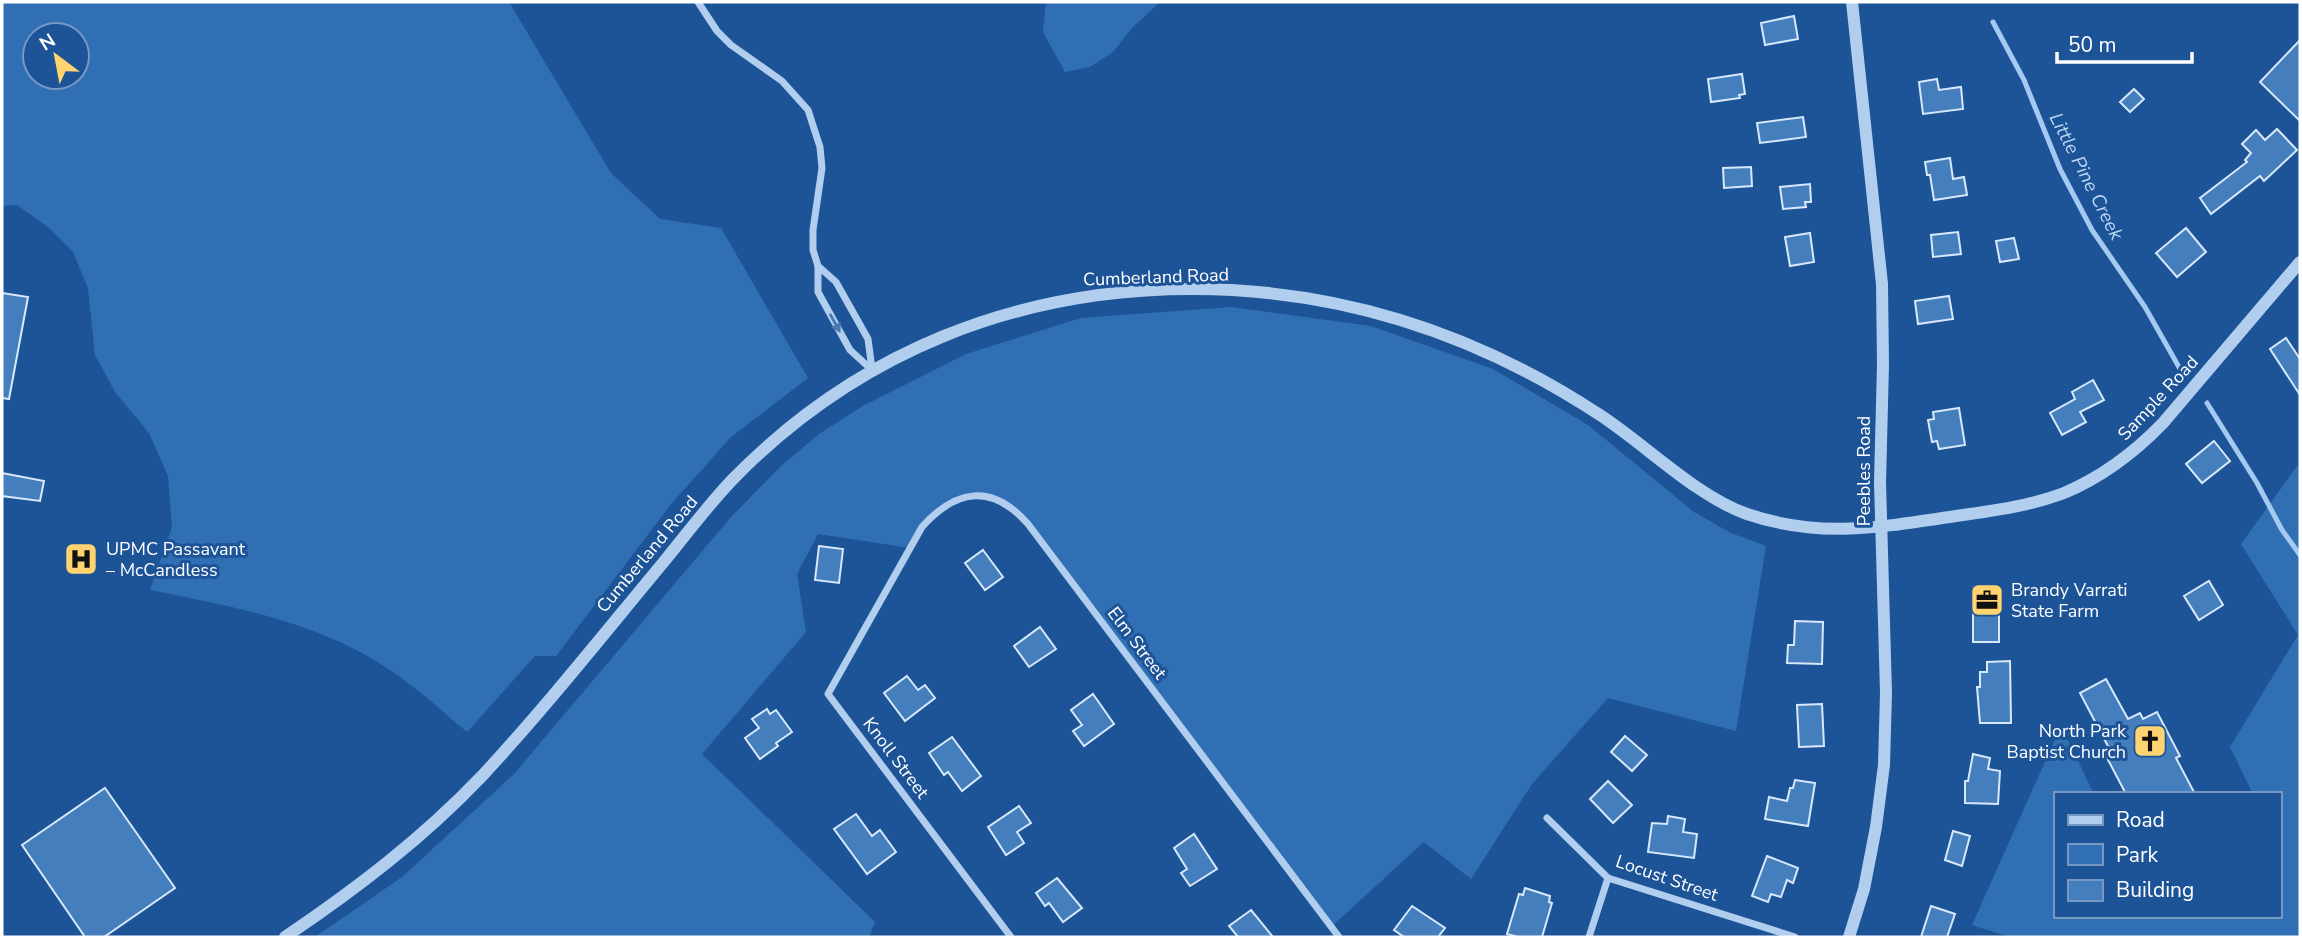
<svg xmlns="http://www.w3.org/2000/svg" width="2302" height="939" viewBox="0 0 2302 939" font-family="'Nunito Sans',sans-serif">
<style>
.green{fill:#316fb4;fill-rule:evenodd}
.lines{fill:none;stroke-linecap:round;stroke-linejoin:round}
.stream{stroke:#a4caf1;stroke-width:5}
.building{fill:#457ebd;stroke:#d8e8fb;stroke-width:2}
.minor{stroke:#b1ceef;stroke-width:7}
.tertiary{stroke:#b1ceef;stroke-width:12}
.oneway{fill:#4979b1}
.labels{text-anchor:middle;stroke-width:6;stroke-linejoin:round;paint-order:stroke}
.street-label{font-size:18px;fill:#fff;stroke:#1d5497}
.poi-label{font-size:18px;fill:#fff;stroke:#1d5497;text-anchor:start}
.water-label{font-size:19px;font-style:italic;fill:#bdd8f6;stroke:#1d5497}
</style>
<rect width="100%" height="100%" fill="#1d5497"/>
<g class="green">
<path d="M 2,2 L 509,2 L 611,173 L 660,219 L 721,228 L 808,378 L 731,437 L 672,503 L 556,656 L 535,656 L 467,732 C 436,706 405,677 369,657 C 303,619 225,605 150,590 L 172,527 L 168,476 L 149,433 L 115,392 L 95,355 L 88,288 L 73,252 L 48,227 L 17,205 L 2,206 ZM 35,35 L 77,35 L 77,77 L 35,77 Z"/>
<path d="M 1046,2 L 1160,2 L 1133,27 L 1113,52 L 1090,67 L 1065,72 L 1043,32 Z"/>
<path d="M 1231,307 L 1371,326 L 1493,369 L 1588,425 L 1694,512 L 1731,533 L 1766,546 L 1736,731 L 1608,698 L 1532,784 L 1471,879 L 1424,842 L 1331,927 L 1028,524 L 1000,499 L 965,498 L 933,515 L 910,548 L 818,534 L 797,574 L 806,632 L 702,754 L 875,922 L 869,937 L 315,937 L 402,877 L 514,774 L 731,517 L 781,466 L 819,434 L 863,406 L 966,354 L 1081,318 Z"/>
<path d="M 2300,462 L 2300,937 L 2010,937 L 1972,925 L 2061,726 L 2094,794 L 2055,794 L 2055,916 L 2279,916 L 2279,794 L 2253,794 L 2230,747 L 2298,635 L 2241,544 Z"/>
</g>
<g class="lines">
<g class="stream">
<path d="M 1993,22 L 2024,80 L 2060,169 L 2092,230 L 2145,307 L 2184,376"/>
<path d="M 2207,403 L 2257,483 L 2282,530 L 2300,555"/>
</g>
</g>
<g class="building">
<path d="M 1794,16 L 1798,39 L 1765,45 L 1761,23 Z"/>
<path d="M 2300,40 L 2300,121 L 2260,82 Z"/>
<path d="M 1742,74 L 1745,94 L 1739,95 L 1740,98 L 1711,102 L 1708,79 Z"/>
<path d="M 1937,79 L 1939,90 L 1961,87 L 1963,109 L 1923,114 L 1919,82 Z"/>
<path d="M 2134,89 L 2144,99 L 2130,112 L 2120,102 Z"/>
<path d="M 1803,117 L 1806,137 L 1760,143 L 1757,123 Z"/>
<path d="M 2277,129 L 2297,150 L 2264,181 L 2260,176 L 2211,214 L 2200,198 L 2247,162 L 2245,160 L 2251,153 L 2242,144 L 2256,130 L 2265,140 Z"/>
<path d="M 1950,158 L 1953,179 L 1964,177 L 1967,195 L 1934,200 L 1930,175 L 1927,175 L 1925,162 Z"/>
<path d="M 1751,167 L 1752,186 L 1724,188 L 1723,168 Z"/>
<path d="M 1810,184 L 1811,202 L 1805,202 L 1806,207 L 1783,209 L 1780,187 Z"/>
<path d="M 2186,228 L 2206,252 L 2177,277 L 2156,253 Z"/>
<path d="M 1958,232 L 1961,254 L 1933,257 L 1931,235 Z"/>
<path d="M 1810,233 L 1814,262 L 1790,266 L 1785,237 Z"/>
<path d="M 2014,238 L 2019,259 L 2000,262 L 1996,241 Z"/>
<path d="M 2,293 L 28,297 L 9,399 L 2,398 Z"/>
<path d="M 1949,296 L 1953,319 L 1918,324 L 1915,301 Z"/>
<path d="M 2286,338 L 2300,359 L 2300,395 L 2270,349 Z"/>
<path d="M 2093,380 L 2104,400 L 2080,412 L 2086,422 L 2062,435 L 2050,413 L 2075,399 L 2072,392 Z"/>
<path d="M 1959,408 L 1965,445 L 1939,449 L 1937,441 L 1932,442 L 1928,420 L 1934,419 L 1933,412 Z"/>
<path d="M 2214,441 L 2230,461 L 2202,483 L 2186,464 Z"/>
<path d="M 2,473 L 44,481 L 40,501 L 2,496 Z"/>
<path d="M 819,546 L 843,549 L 839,583 L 815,580 Z"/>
<path d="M 983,550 L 1003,577 L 985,590 L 965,563 Z"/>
<path d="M 2209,581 L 2223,605 L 2199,620 L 2184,596 Z"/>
<rect x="1973" y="587" width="26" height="55"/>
<path d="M 1795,621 L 1823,622 L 1822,664 L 1787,663 L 1788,645 L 1794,645 Z"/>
<path d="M 1040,627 L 1056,649 L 1029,667 L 1014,646 Z"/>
<path d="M 2010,661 L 2011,723 L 1980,723 L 1977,687 L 1980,687 L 1980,672 L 1987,672 L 1987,662 Z"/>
<path d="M 907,676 L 918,690 L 925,685 L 935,698 L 905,721 L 884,693 Z"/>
<path d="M 2106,679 L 2128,719 L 2140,713 L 2143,719 L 2157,712 L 2180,756 L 2176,758 L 2195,794 L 2126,794 L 2106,756 L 2111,753 L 2110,750 L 2080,693 Z"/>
<path d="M 1093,694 L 1114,724 L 1084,746 L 1073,731 L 1082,725 L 1071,710 Z"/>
<path d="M 1822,704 L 1824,746 L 1799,747 L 1797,705 Z"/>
<path d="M 767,709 L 770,714 L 776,710 L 792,732 L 776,743 L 778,746 L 760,759 L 745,738 L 759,728 L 752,719 Z"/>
<path d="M 1625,736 L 1647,755 L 1632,771 L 1611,752 Z"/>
<path d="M 952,737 L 981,776 L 962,791 L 948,772 L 944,775 L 929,753 Z"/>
<path d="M 1973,754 L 1990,758 L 1988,769 L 2000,771 L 1998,804 L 1965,803 L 1965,781 L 1968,781 Z"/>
<path d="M 1795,780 L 1815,783 L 1808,826 L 1765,819 L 1769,797 L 1787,801 L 1790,788 L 1793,788 Z"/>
<path d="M 1608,781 L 1632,805 L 1613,823 L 1590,799 Z"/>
<path d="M 105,788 L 175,888 L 104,937 L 85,937 L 22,845 Z"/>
<path d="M 1019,806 L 1031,823 L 1017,832 L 1024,843 L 1006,855 L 988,827 Z"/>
<path d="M 856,814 L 872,836 L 880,830 L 896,852 L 867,874 L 834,829 Z"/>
<path d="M 1668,816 L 1685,819 L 1683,832 L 1697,834 L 1694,858 L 1648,852 L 1652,823 L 1667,824 Z"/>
<path d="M 1953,831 L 1970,836 L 1962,866 L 1945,860 Z"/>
<path d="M 1194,834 L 1217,869 L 1190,886 L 1181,873 L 1187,869 L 1174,848 Z"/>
<path d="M 1767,856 L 1798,868 L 1793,883 L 1787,880 L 1781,897 L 1771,894 L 1768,902 L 1752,896 Z"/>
<path d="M 1057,878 L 1082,908 L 1063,922 L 1049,903 L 1045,906 L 1036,893 Z"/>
<path d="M 1525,888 L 1550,896 L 1549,902 L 1552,903 L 1542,937 L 1518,937 L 1507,934 L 1519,894 L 1523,895 Z"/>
<path d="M 1412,906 L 1445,928 L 1438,937 L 1404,937 L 1394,930 Z"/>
<path d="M 1931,906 L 1955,914 L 1947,937 L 1921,937 Z"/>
<path d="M 1251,910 L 1273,937 L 1238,937 L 1229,926 Z"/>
</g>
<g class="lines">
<g class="minor">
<path d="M 698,2 L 717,31 L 731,45 L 782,81 L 808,110 L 820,147 L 822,168 L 813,230 L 813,250 L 818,266 L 818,292 L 850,350 L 872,370"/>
<path d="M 818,266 L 836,282 L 868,339 L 872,369"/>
<path d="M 1547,818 L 1608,878 L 1795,937"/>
<path d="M 1011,937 L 828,694 L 922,527 C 956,489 992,483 1028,524 L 1339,937"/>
<path d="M 1589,937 L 1608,878"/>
</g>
<g class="tertiary">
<path d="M 285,937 C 356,889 423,838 482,776 C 545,708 603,635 662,564 C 685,536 708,505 733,479 C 857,352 1016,289 1192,289 C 1341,289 1477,334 1600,415 C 1646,445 1696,496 1747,514 C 1820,539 1882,527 1956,516 C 1992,511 2030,506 2064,493 C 2102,477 2135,452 2163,423 L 2300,262"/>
<path d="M 1849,937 L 1864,889 L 1876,827 L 1884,765 L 1886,693 L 1880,482 L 1883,364 L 1882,284 L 1852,2"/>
</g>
</g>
<defs><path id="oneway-solid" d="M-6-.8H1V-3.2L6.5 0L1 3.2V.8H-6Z" transform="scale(1.75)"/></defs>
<use class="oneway" href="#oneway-solid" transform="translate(835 323) rotate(61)"/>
<defs>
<symbol id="hospital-square" viewBox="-11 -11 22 22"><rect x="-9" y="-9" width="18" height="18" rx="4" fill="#ffd370" stroke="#1d5497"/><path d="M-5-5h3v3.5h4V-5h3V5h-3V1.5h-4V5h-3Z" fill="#111"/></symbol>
<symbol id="office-square" viewBox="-11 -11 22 22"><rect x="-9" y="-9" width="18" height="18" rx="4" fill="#ffd370" stroke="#1d5497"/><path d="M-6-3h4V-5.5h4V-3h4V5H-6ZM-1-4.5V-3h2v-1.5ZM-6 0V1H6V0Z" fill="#111"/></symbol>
<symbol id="church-square" viewBox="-11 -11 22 22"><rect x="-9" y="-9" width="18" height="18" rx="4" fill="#ffd370" stroke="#1d5497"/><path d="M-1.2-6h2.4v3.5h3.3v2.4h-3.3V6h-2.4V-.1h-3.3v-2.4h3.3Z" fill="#111"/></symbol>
</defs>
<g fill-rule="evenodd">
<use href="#hospital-square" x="62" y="540" width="38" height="38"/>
<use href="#office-square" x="1968" y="581" width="38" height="38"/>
<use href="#church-square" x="2131" y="722" width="38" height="38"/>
</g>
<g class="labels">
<g class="street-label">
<text transform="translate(1156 277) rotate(-2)" y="6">Cumberland Road</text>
<text transform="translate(2158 398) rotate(-47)" y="6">Sample Road</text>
<text transform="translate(1864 471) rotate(-90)" y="6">Peebles Road</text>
<text transform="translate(647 554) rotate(-50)" y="6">Cumberland Road</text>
<text transform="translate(1137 643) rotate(53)" y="6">Elm Street</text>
<text transform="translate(896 758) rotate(53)" y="6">Knoll Street</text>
<text transform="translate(1667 878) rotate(19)" y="6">Locust Street</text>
</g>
<g class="poi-label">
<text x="106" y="555">UPMC Passavant<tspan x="106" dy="21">– McCandless</tspan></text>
<text x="2011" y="596">Brandy Varrati<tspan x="2011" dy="21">State Farm</tspan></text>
<text x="2126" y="737" text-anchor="end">North Park<tspan x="2126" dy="21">Baptist Church</tspan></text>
</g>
<g class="water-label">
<text transform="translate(2087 176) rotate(63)" y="7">Little Pine Creek</text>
</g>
</g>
<rect width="2302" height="939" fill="none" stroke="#ffffff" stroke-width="7"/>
<rect x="2054" y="792" width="228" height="126" fill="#1d5497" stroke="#7798c1" stroke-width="2"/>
<rect x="2068" y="815" width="35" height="10" fill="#b1ceef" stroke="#7798c1" stroke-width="2"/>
<text x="2116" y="827" font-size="21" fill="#ffffff">Road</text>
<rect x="2068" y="844" width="35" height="21" fill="#316fb4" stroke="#7798c1" stroke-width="2"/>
<text x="2116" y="862" font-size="21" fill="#ffffff">Park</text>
<rect x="2068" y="880" width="35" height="21" fill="#457ebd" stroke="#7798c1" stroke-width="2"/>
<text x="2116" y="897" font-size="21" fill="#ffffff">Building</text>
<g transform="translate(56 56) rotate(328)"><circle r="33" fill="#1d5497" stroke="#7798c1" stroke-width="2"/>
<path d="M0-5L12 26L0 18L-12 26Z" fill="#ffd370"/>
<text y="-10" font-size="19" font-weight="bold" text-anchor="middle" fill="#ffffff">N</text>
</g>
<path d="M2057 52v10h135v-10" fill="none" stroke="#ffffff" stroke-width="3.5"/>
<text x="2068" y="52" font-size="21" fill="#ffffff" stroke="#1d5497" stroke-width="5" paint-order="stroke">50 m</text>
</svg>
